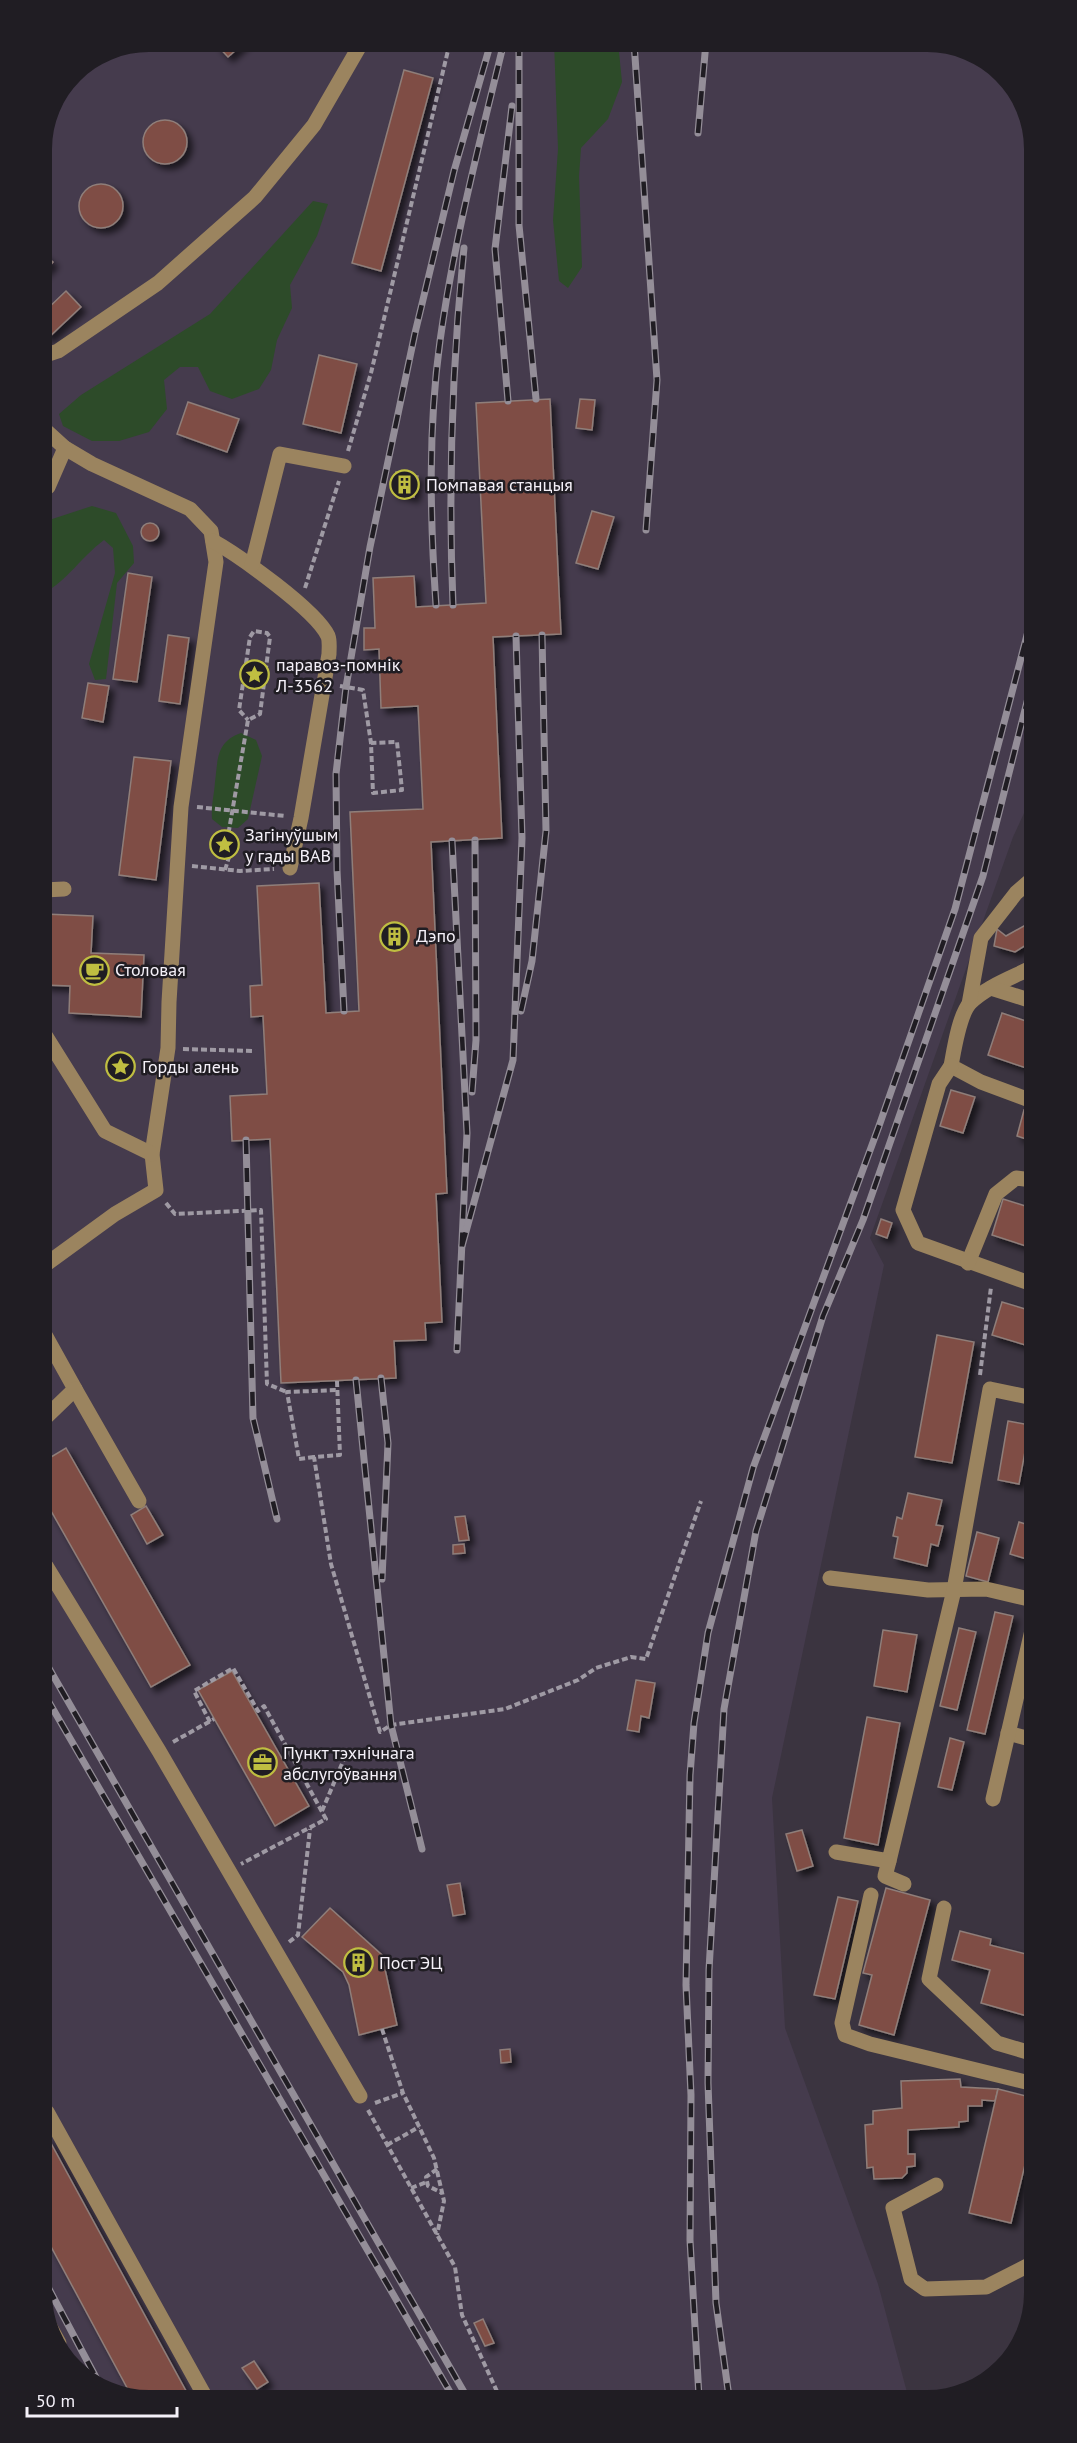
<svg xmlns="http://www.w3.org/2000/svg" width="1077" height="2443" viewBox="0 0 1077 2443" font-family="'PT Sans',sans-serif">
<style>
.built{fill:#453b4d}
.green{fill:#2d4b29}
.building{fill:#7f4e44;stroke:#8f7e7a;stroke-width:1.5;filter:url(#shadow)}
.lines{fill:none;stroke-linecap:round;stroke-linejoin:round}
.path{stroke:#9f9aa4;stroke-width:4;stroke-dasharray:6 3;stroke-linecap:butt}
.minor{stroke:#9b845f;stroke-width:15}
.rail-casing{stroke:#948e98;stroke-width:7}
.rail{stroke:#201d23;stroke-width:4.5;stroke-dasharray:14;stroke-linecap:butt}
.labels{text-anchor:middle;stroke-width:5;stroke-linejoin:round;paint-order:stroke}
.poi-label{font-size:18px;fill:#f5f1f9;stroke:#201d23;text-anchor:start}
</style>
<defs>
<filter id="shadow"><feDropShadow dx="5" dy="5" stdDeviation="3" flood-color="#0009"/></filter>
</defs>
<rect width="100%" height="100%" fill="#3b3440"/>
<path class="built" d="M 150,42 L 935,42 L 993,64 L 1029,115 L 1031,798 L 1013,837 L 870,1238 L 884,1265 L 772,1798 L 785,2028 L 878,2284 L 908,2396 L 142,2401 L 84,2379 L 48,2328 L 42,143 L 74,73 L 109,50 Z"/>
<g class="green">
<path d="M 554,42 L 618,42 L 622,82 L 608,119 L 581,148 L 579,176 L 582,267 L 568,288 L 559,281 L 553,220 L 558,149 Z"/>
<path d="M 313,201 L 328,204 L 317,236 L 290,285 L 292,308 L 277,340 L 271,370 L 259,389 L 232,399 L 210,391 L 198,367 L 180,367 L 164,380 L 167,409 L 149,432 L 119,441 L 92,441 L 63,426 L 59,414 L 81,395 L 210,314 Z"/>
<path d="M 92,506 L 116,513 L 133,546 L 134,563 L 117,583 L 106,679 L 95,680 L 89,664 L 115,573 L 113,548 L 104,540 C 80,558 69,579 43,594 L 43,522 Z"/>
<path d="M 241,733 L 256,740 L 262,756 L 248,819 L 238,828 L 222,827 L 212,819 C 211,805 214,796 215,782 C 218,759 216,742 241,733 Z"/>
</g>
<g class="building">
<path d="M 218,42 L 245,42 L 228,57 L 216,44 Z"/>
<path d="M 404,70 L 433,78 L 381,271 L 352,263 Z"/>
<circle cx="165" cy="142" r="22"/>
<circle cx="101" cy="206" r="22"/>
<path d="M 42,253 L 53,262 L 43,273 Z"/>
<path d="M 66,291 L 81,307 L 48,338 L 43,331 L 43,313 Z"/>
<path d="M 319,355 L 357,364 L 341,433 L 303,424 Z"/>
<path d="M 550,399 L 561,634 L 493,637 L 502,838 L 431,842 L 447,1193 L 436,1194 L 442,1322 L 425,1323 L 426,1340 L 394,1341 L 396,1378 L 281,1383 L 270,1139 L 232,1141 L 230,1096 L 267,1094 L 263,1016 L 251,1017 L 250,986 L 262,985 L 257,886 L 319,883 L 326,1013 L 359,1011 L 350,812 L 423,809 L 418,706 L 381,708 L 379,649 L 364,650 L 364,628 L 375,628 L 373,578 L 414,576 L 416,607 L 486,603 L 476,403 Z"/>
<path d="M 580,399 L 595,400 L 592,430 L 576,428 Z"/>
<path d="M 188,402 L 239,419 L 227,452 L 177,434 Z"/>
<path d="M 396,472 L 418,476 L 414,497 L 393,493 Z"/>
<path d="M 592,511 L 614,517 L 598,569 L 576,563 Z"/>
<circle cx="150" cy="532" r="9"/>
<path d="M 128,573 L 152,577 L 137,682 L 113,679 Z"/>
<path d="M 168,635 L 189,638 L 180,704 L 159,701 Z"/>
<path d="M 88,683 L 109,686 L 103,722 L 82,718 Z"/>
<path d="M 134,757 L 171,761 L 156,880 L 119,875 Z"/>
<path d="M 44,914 L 93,916 L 91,953 L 144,955 L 141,1017 L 69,1013 L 70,986 L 44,985 Z"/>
<path d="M 1031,922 L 1031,942 L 1015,952 L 994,946 L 997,929 L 1006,936 Z"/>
<path d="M 1002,1013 L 1032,1023 L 1032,1070 L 988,1055 Z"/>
<path d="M 951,1090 L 975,1097 L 963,1133 L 940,1126 Z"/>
<path d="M 1024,1110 L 1032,1112 L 1032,1141 L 1017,1136 Z"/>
<path d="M 1003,1199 L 1032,1208 L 1032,1248 L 992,1235 Z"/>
<path d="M 881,1219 L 892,1223 L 887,1238 L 876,1234 Z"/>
<path d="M 1002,1302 L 1032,1311 L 1032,1347 L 992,1335 Z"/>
<path d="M 937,1335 L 974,1342 L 952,1463 L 915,1457 Z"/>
<path d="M 1008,1421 L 1030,1425 L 1019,1484 L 998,1480 Z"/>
<path d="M 66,1448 L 190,1665 L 151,1687 L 46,1502 L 46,1460 Z"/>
<path d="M 908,1493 L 942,1500 L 936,1525 L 943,1526 L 938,1546 L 931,1544 L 927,1566 L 894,1558 L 898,1537 L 893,1536 L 897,1517 L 902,1519 Z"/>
<path d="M 146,1506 L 163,1535 L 147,1544 L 131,1515 Z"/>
<path d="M 465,1516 L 469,1540 L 459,1541 L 455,1517 Z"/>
<path d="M 1019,1522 L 1032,1526 L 1033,1522 L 1033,1561 L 1010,1554 Z"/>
<path d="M 977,1532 L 999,1538 L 988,1582 L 966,1576 Z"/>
<path d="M 464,1544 L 465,1553 L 453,1554 L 453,1545 Z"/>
<path d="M 995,1612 L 1013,1616 L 985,1734 L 967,1730 Z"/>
<path d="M 959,1628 L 976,1632 L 957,1710 L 940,1706 Z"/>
<path d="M 883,1630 L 917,1635 L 907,1692 L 874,1686 Z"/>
<path d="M 232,1671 L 309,1806 L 275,1826 L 198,1690 Z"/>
<path d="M 636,1680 L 655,1683 L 649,1718 L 641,1716 L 639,1732 L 627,1730 Z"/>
<path d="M 867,1717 L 900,1723 L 878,1845 L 844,1838 Z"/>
<path d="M 950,1738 L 964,1742 L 952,1790 L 938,1787 Z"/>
<path d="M 802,1830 L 813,1866 L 797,1871 L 786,1834 Z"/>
<path d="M 1034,1836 L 1034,1865 L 1028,1864 Z"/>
<path d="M 460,1883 L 465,1914 L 453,1916 L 447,1885 Z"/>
<path d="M 886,1888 L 930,1900 L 894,2035 L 859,2025 L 872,1975 L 863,1973 Z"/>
<path d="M 838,1897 L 858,1901 L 835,1999 L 814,1995 Z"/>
<path d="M 330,1908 L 382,1955 L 397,2025 L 359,2035 L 349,1985 L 343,1972 L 302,1937 Z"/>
<path d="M 960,1931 L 991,1939 L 990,1945 L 1034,1956 L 1034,2018 L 981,2003 L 990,1970 L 952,1960 Z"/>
<path d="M 510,2049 L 511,2062 L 501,2063 L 500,2050 Z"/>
<path d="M 960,2079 L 961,2087 L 998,2089 L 995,2101 L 982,2100 L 982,2106 L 968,2106 L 968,2121 L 959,2122 L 959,2127 L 908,2130 L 908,2154 L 915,2154 L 915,2166 L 907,2167 L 907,2173 L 902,2178 L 874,2179 L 873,2167 L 867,2168 L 865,2125 L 873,2124 L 873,2111 L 902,2108 L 901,2081 Z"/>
<path d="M 998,2089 L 1034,2098 L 1035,2123 L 1011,2223 L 969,2213 Z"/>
<path d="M 47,2136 L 191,2400 L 142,2401 L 132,2397 L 48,2241 Z"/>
<path d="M 483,2319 L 494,2343 L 485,2346 L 474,2323 Z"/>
<path d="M 254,2361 L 268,2382 L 257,2389 L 242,2368 Z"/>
</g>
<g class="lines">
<g class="path">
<path d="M 348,451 L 371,373 L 450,42"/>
<path d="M 305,588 L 339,481"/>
<path d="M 340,686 L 363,690 L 371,743 L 373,793 L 402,790 L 397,742 L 371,743"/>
<path d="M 197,807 L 285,816"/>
<path d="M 228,836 L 217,841 L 215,848 L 219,855 L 229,857"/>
<path d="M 192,866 L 240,871 L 274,869"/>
<path d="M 225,870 L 229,857 L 236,850 L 236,841 L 228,836 L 248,720 L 260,714 L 270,637 L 267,633 L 254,631 L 250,637 L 239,710 L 248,720"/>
<path d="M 183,1049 L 255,1051"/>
<path d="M 166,1203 L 175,1214 L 261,1210 L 267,1384 L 287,1392"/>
<path d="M 980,1375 L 991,1287"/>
<path d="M 337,1381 L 340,1455 L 314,1457 L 331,1564 L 380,1732 L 391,1725 L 505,1709 L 578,1680 L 596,1668 L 631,1657 L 646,1659 L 701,1501"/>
<path d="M 314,1457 L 299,1459 L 287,1392 L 337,1390"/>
<path d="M 210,1722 L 194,1691 L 233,1668 L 258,1711 L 264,1706 L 326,1819 L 241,1864"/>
<path d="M 173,1742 L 214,1719"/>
<path d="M 322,1811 L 347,1752"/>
<path d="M 289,1942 L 298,1935 L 310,1829"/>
<path d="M 382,2029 L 403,2093 L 434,2158 L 444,2201 L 437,2235"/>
<path d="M 375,2103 L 403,2093"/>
<path d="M 368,2110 L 455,2267 L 462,2315 L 500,2398"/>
<path d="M 387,2145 L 419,2127"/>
<path d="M 437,2169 L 426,2177 L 428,2186 L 442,2193"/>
<path d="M 411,2188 L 427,2182"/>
</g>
<g class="minor">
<path d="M 43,356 L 58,351 L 158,283 L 255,197 L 314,125 L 362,42"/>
<path d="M 43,428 L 65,448 L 92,464 L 190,509 L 211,531 L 216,562 L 181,807 L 169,1002 L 168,1048 L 152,1154 L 156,1190 L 115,1214 L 45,1265"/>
<path d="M 43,491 L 48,487 L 65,448"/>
<path d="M 213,541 C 238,555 316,610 328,636 C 330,641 329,649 329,654 L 301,818 L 290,868"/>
<path d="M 252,565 L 280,454 L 344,466"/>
<path d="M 44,890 L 64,889"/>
<path d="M 1031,968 C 1011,978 986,987 970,1003 C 959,1015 954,1050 951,1066 L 981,1082 L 1032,1101"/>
<path d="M 991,988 L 1032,1001"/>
<path d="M 969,1004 L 981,938 L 1016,893 L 1031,880"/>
<path d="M 45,1035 L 105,1131 L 152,1154"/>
<path d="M 951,1066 L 939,1084 L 903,1210 L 918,1243 L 1032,1284"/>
<path d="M 968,1263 L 996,1194 L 1016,1178 L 1032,1180"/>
<path d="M 45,1335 L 75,1389 L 45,1418"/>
<path d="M 75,1389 L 139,1501"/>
<path d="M 46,1566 L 159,1751 L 360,2096"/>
<path d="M 830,1578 L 928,1590 L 986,1589 L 1033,1600"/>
<path d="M 1008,1733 L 1034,1740"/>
<path d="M 993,1799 L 1033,1626"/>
<path d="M 836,1852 L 889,1861 L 954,1590 L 990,1389 L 1033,1398"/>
<path d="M 889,1861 L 885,1876 L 904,1884"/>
<path d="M 871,1895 L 842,2023 L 845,2035 L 870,2044 L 1034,2084"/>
<path d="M 944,1908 L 929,1979 L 997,2043 L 1034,2054"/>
<path d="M 47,2112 L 207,2400"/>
<path d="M 936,2185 L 893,2208 L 911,2279 L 925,2289 L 986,2287 L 1035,2262"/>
<path d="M 48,2323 L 59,2343"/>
</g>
<defs>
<g id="rail">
<path d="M 519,42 L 519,225 L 536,399"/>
<path d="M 634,42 L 657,380 L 646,530"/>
<path d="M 698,133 L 706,42"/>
<path d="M 508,401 L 495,249 L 512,106"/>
<path d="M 436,605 C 430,518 428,429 440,341 C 454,240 480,141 504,42"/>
<path d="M 453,605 C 448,486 452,367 464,248"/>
<path d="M 452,841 L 467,1133 L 457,1350"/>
<path d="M 344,1011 L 337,870 L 336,774 L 346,687 L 370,547 L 415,333 L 454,171 L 491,42"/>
<path d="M 521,1011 L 532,961 L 546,831 L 542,635"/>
<path d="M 472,1092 L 476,1040 L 475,840"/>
<path d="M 246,1140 L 253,1418 L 277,1519"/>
<path d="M 462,1246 L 513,1060 L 522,838 L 516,636"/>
<path d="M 381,1378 L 388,1443 L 382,1579"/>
<path d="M 356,1380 L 391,1725 L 422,1849"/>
<path d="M 46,1663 L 468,2399"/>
<path d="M 46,1697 L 454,2399"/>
<path d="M 48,2287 L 100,2385"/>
<path d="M 699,2397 L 690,2240 L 691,2095 L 686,1985 L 690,1775 L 694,1723 L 708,1633 L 753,1468 L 879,1126 L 955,909 L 1031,620"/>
<path d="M 729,2397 L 716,2303 L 708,2083 L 709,1970 L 724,1709 L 756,1531 L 823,1316 L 863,1220 L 983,876 L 1031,686"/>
</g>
</defs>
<use href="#rail" class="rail-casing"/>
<use href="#rail" class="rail"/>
</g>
<defs>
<symbol id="building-ring" viewBox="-11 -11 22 22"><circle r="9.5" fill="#201d23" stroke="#bfbe41" stroke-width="1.5"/><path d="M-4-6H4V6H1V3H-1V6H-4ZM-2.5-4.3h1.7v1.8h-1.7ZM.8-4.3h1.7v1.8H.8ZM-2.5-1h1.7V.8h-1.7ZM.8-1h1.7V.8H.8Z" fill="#bfbe41"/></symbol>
<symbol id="sight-ring" viewBox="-11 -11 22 22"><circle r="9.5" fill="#201d23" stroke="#bfbe41" stroke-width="1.5"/><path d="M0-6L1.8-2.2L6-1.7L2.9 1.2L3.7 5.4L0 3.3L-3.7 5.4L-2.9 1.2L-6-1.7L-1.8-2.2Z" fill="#bfbe41"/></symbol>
<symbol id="cafe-ring" viewBox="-11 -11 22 22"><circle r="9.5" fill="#201d23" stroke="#bfbe41" stroke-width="1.5"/><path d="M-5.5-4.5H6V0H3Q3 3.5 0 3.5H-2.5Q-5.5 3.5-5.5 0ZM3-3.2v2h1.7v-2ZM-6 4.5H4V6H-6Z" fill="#bfbe41"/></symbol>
<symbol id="office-ring" viewBox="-11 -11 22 22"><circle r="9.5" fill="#201d23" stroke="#bfbe41" stroke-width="1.5"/><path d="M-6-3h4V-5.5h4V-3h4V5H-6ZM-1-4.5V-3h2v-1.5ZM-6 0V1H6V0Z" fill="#bfbe41"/></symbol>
</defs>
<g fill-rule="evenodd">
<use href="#building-ring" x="388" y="468" width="33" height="33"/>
<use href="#sight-ring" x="238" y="658" width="33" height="33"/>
<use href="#sight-ring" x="208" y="828" width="33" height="33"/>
<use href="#building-ring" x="378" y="920" width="33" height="33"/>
<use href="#cafe-ring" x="78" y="954" width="33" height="33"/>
<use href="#sight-ring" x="104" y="1050" width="33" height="33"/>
<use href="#office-ring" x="246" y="1746" width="33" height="33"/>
<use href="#building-ring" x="342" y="1946" width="33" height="33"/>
</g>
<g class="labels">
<g class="poi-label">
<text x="426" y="491">Помпавая станцыя</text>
<text x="276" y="671">паравоз-помнік<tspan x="276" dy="21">Л-3562</tspan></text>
<text x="245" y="841">Загінуўшым<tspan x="245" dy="21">у гады ВАВ</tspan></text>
<text x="416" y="942">Дэпо</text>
<text x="115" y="976">Столовая</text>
<text x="142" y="1073">Горды алень</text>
<text x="283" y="1759">Пункт тэхнічнага<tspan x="283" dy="21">абслугоўвання</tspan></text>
<text x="379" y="1969">Пост ЭЦ</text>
</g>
</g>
<path d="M0 0H1077V2443H0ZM149 52H927A97 97 0 0 1 1024 149V2293A97 97 0 0 1 927 2390H149A97 97 0 0 1 52 2293V149A97 97 0 0 1 149 52Z" fill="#201d23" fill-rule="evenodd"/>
<path d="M27 2407v9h150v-9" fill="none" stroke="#f5f1f9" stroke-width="3"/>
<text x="36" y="2407" font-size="18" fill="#f5f1f9" stroke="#201d23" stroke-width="4.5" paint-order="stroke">50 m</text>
</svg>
